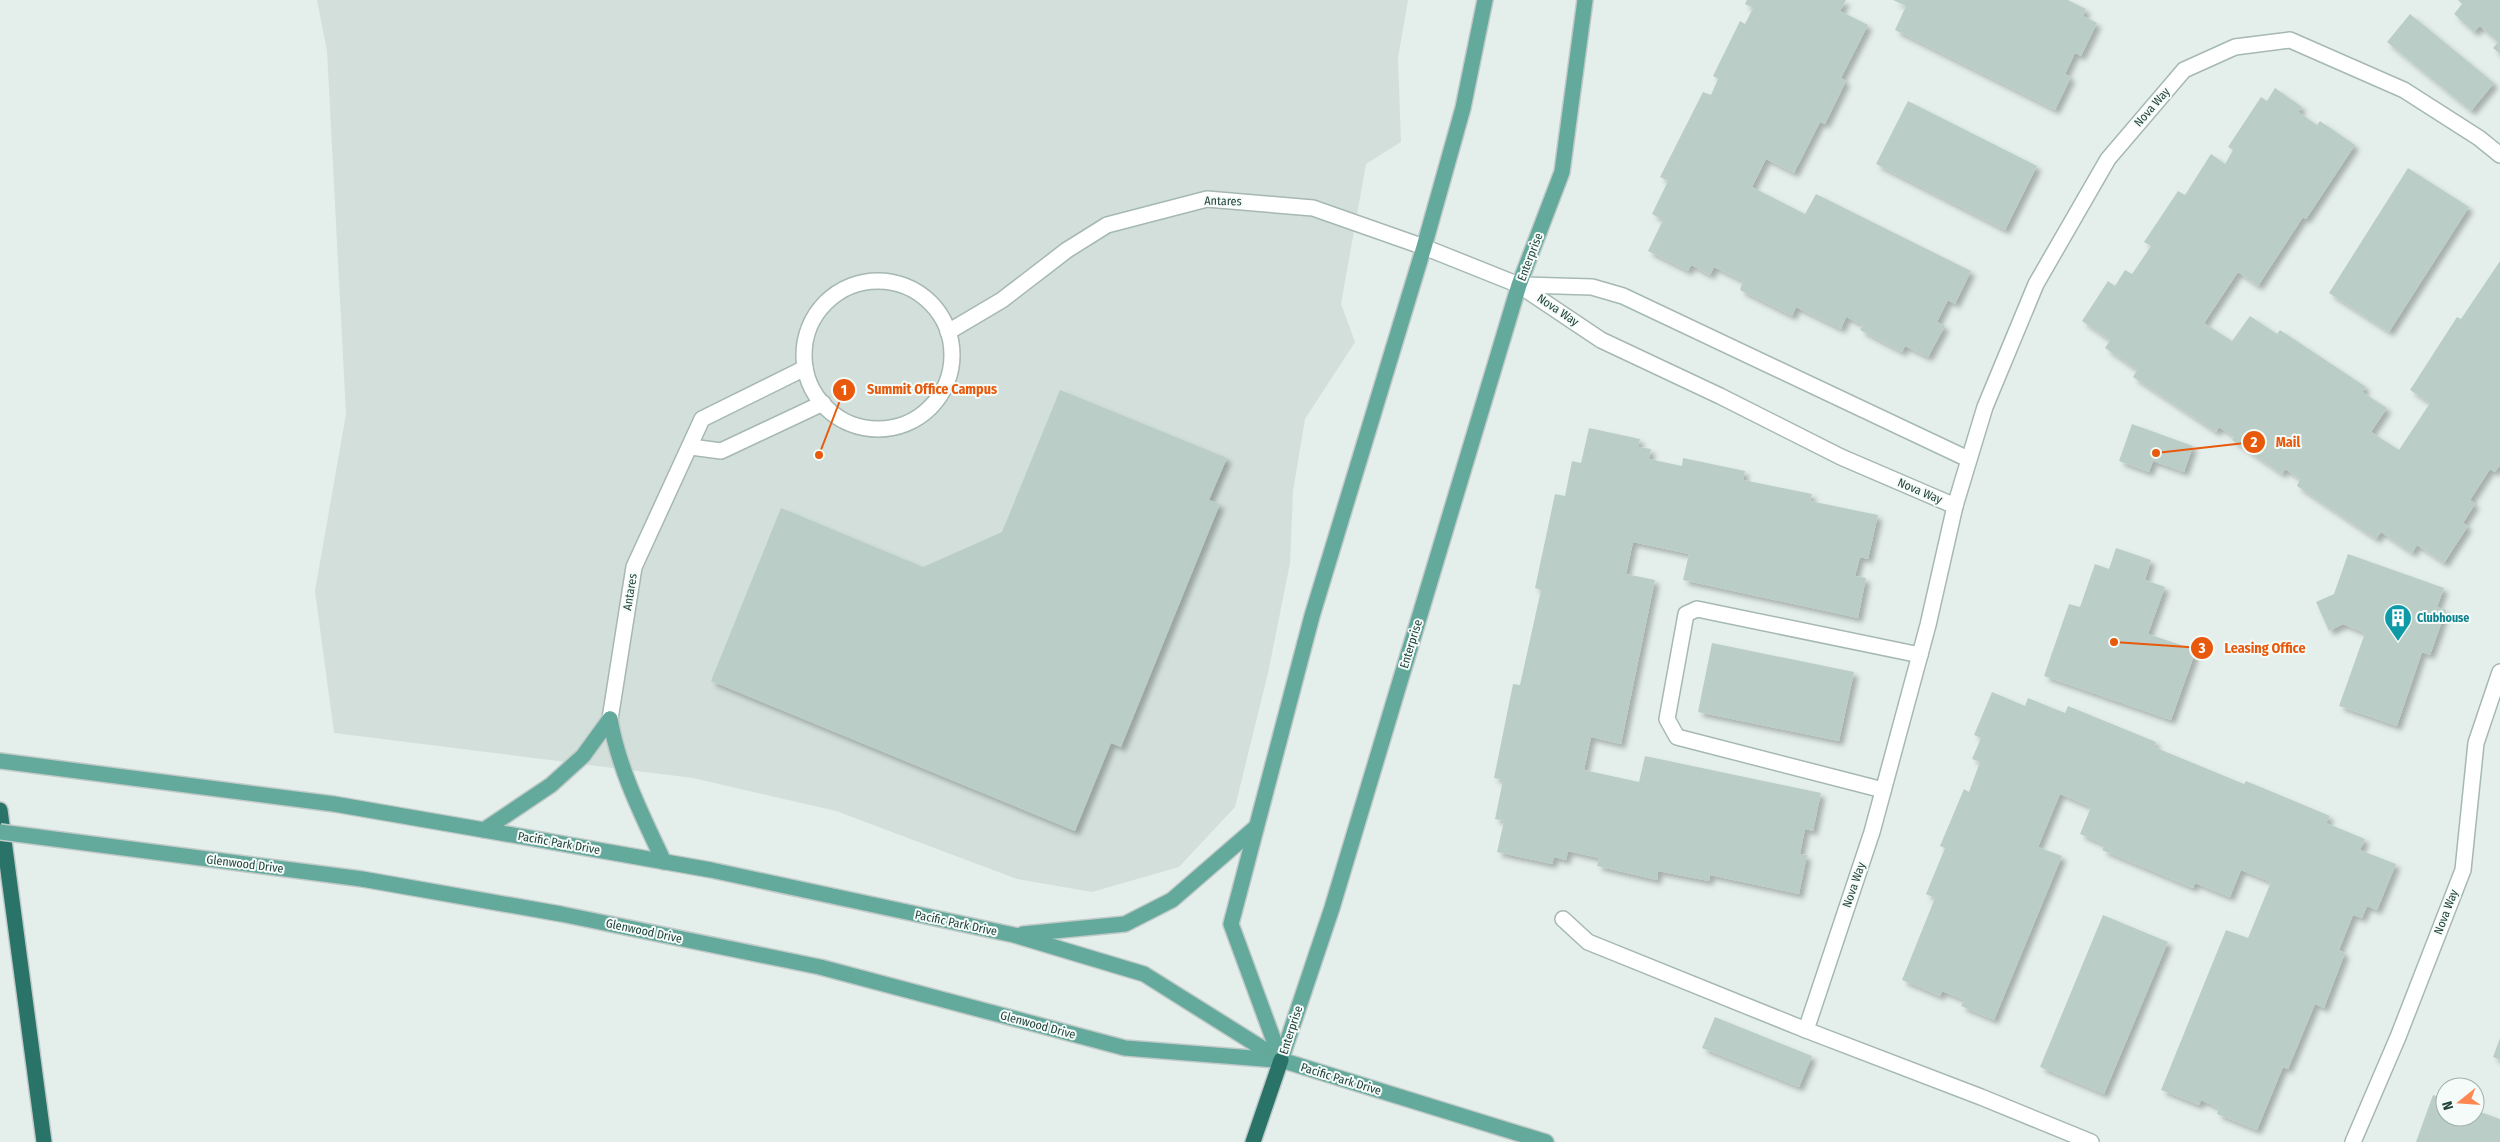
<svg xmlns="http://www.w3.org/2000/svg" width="2500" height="1142" viewBox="0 0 2500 1142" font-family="'Fira Sans Condensed',sans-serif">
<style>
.built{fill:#d2dfda}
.building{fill:#bbcdc7;filter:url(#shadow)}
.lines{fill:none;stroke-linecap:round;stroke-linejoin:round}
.minor-casing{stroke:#a6b8b3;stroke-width:18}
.major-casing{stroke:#c1cac8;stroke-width:18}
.highway-casing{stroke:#c1cac8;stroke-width:18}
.minor{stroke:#fff;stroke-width:15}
.major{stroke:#63a99c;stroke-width:15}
.highway{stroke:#297368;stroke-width:15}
.major-bridge-casing{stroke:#c1cac8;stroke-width:18;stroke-linecap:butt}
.major-bridge{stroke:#63a99c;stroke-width:15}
.labels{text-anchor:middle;stroke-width:4;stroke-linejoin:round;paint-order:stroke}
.street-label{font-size:12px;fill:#21433c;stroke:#f5fbf8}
.culture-label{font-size:12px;font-weight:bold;fill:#0d838f;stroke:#f5fbf8;text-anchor:start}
.leader{fill:none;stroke:#e8590c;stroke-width:2}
.callout-dot{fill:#e8590c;stroke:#f5fbf8;stroke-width:2}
.mark-label{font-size:15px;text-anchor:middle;font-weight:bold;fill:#fff}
.callout-label{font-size:14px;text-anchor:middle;font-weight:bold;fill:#e8590c;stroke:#f5fbf8;stroke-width:4;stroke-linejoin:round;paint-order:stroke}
</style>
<defs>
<filter id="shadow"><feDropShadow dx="4.5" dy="4.5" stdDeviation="2.5" flood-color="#0004"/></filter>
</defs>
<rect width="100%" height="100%" fill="#e4efeb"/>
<path class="built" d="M 317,0 L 1408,0 L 1398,58 L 1401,142 L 1366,164 L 1341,304 L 1355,342 L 1305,419 L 1293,491 L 1290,563 L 1268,673 L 1235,807 L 1179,867 L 1092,892 L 1017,879 L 836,811 L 693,778 L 334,733 L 315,591 L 346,414 L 327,51 Z"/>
<g class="building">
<path d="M 1747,0 L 1846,0 L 1840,11 L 1868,25 L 1841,78 L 1846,81 L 1825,124 L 1820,122 L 1794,173 L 1766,159 L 1752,187 L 1805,214 L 1816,194 L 1971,271 L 1955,304 L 1948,300 L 1937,322 L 1945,326 L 1928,357 L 1905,346 L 1902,352 L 1860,330 L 1863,325 L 1846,317 L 1841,329 L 1796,307 L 1792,316 L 1740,290 L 1743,281 L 1714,267 L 1710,275 L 1691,265 L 1688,271 L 1648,251 L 1663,220 L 1652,214 L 1668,181 L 1660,177 L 1703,92 L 1711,95 L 1718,79 L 1713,76 L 1740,21 L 1745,24 L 1753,8 L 1745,4 Z"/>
<path d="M 1893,0 L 2068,0 L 2086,9 L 2083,16 L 2097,23 L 2081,56 L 2075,53 L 2065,74 L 2071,77 L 2055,110 L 1895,30 L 1906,6 Z"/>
<path d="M 2458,0 L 2500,0 L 2500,54 L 2493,48 L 2498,42 L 2480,26 L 2474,32 L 2454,14 L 2462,4 Z"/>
<path d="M 2410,14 L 2494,83 L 2471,111 L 2387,42 Z"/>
<path d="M 2275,88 L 2302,107 L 2298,112 L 2317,125 L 2320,121 L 2355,145 L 2306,219 L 2303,217 L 2258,286 L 2238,272 L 2204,323 L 2232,341 L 2250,316 L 2277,334 L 2280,330 L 2366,387 L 2362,392 L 2387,408 L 2371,432 L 2399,450 L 2430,403 L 2410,390 L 2457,317 L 2461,319 L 2500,261 L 2500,465 L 2495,472 L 2490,469 L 2470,500 L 2475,504 L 2463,523 L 2468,526 L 2444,563 L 2417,545 L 2412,553 L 2381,532 L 2376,539 L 2297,486 L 2300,479 L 2285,469 L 2282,474 L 2232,440 L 2234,437 L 2219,427 L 2216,432 L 2133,377 L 2137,370 L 2105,348 L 2110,340 L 2082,321 L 2108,281 L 2115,286 L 2125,270 L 2132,274 L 2151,246 L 2144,242 L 2178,191 L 2185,195 L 2211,154 L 2225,164 L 2233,150 L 2228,147 L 2261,97 L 2267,101 Z"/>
<path d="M 1908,101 L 2037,166 L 2005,230 L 1876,164 Z"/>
<path d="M 2408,168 L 2469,207 L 2389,332 L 2329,293 Z"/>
<path d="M 1060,390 L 1227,458 L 1209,500 L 1220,504 L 1121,747 L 1111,743 L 1075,831 L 711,681 L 781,508 L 923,567 L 1002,532 Z"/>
<path d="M 2132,424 L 2193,446 L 2184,472 L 2153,461 L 2149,472 L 2119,461 Z"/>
<path d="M 1589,428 L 1640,439 L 1638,447 L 1651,449 L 1649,459 L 1682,466 L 1683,458 L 1745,471 L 1743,480 L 1812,494 L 1810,501 L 1878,515 L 1868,559 L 1860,557 L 1855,576 L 1866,578 L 1858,618 L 1683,580 L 1689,554 L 1633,542 L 1626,574 L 1655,580 L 1621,744 L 1591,737 L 1584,770 L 1639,782 L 1645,756 L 1821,793 L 1813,831 L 1805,829 L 1800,854 L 1807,855 L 1799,894 L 1710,875 L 1709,881 L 1658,871 L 1657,880 L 1597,866 L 1599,858 L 1568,851 L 1566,860 L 1554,857 L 1552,864 L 1497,852 L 1504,821 L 1495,819 L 1503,780 L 1494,778 L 1513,684 L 1520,685 L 1541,590 L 1535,588 L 1555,494 L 1565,496 L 1572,461 L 1581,463 Z"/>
<path d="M 2116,548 L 2151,560 L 2145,580 L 2165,587 L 2148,634 L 2196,650 L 2171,720 L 2044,676 L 2069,604 L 2080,607 L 2095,564 L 2109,569 Z"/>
<path d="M 2348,554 L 2444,588 L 2437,607 L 2446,610 L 2430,655 L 2422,652 L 2397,726 L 2339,706 L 2365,633 L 2343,624 L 2329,631 L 2316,602 L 2334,594 Z"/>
<path d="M 1712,643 L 1854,672 L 1839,741 L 1698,712 Z"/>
<path d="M 1992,692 L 2025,706 L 2028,698 L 2065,713 L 2068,706 L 2156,742 L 2154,747 L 2244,784 L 2246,781 L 2330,816 L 2326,823 L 2365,839 L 2360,850 L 2396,864 L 2377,910 L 2367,906 L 2362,918 L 2353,915 L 2339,950 L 2345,953 L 2324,1008 L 2315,1004 L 2288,1069 L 2283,1067 L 2257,1130 L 2217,1114 L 2219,1108 L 2201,1100 L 2199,1105 L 2161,1090 L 2226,930 L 2248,938 L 2271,882 L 2241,870 L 2230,897 L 2195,883 L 2193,888 L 2102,850 L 2105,845 L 2080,834 L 2091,807 L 2060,794 L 2038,847 L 2062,856 L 1994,1020 L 1961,1006 L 1964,1000 L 1942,991 L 1940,996 L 1902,980 L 1935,898 L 1926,894 L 1945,848 L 1940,846 L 1964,789 L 1969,792 L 1980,762 L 1972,759 L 1981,738 L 1974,735 Z"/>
<path d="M 2103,915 L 2168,942 L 2104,1094 L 2040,1067 Z"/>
<path d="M 1715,1017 L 1812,1056 L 1799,1087 L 1702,1048 Z"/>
<path d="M 2500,1038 L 2500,1060 L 2493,1057 Z"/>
<path d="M 2433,1095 L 2445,1099 L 2445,1117 L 2475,1117 L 2475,1110 L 2500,1119 L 2500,1142 L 2416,1142 Z"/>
</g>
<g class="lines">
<defs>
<g id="minor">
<circle cx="878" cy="355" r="74"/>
<path d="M 1520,285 L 1592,287 L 1623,296 L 1968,459"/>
<path d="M 948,332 L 1002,300 L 1067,250 L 1107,225 L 1207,199 L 1313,208 L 1424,247 L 1519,285 L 1601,340 L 1720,396 L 1841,457 L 1955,506"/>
<path d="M 691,447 L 721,451 L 823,403"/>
<path d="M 610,719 L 634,567 L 702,419 L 805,368"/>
<path d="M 1883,790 L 1677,737 L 1667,719 L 1686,614 L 1697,609 L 1920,655"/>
<path d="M 1563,919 L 1588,942 L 1806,1030 L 1981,1097 L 2091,1142"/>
<path d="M 1806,1030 L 1872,832 L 1928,625 L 1955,506 L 1985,407 L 2036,284 L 2108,159 L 2184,70 L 2235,47 L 2290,40 L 2404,90 L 2479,138 L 2500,155"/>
<path d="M 2353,1142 L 2398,1037 L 2463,870 L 2476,743 L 2500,672"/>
</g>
<g id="major">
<path d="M 610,719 C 619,770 642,815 664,862"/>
<path d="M 0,761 L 334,804 L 484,830 L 711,870 L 1014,935 L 1144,974 L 1281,1060 L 1546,1142"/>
<path d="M 484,830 L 551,785 L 583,756 L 610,719"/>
<path d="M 362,879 L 561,914 L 820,967 L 1125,1048 L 1277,1060"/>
<path d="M 1023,934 L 1125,924 L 1172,900 L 1255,828"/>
<path d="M 1281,1060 L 1332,908 L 1519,285 L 1562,172 L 1585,0"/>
<path d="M 1281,1060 L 1231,924 L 1312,616 L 1424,247 L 1463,108 L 1485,0"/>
</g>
<g id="highway">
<path d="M 0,810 L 44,1142"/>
<path d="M 1253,1142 L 1281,1060"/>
</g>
</defs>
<use href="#minor" class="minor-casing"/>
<use href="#major" class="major-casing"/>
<use href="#highway" class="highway-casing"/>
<use href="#minor" class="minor"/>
<use href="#major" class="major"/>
<use href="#highway" class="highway"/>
<defs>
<path id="major-bridge" d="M 0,832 L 362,879"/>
</defs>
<use href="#major-bridge" class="major-bridge-casing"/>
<use href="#major-bridge" class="major-bridge"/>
</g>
<defs>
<symbol id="building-pin" viewBox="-11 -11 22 30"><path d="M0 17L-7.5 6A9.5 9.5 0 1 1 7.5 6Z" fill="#0f9aa8" stroke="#f5fbf8"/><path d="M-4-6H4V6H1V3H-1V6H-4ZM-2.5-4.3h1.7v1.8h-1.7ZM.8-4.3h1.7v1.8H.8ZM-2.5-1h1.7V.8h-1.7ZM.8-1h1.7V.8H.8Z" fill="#fff"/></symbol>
</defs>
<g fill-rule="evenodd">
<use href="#building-pin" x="2382" y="602" width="32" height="43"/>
</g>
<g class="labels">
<g class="street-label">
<text transform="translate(2152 107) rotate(-49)" y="4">Nova Way</text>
<text transform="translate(1223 201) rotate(1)" y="4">Antares</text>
<text transform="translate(1530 257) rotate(-69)" y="4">Enterprise</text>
<text transform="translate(1558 310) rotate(34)" y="4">Nova Way</text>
<text transform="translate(1920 491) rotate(23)" y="4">Nova Way</text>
<text transform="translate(630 592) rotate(-81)" y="4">Antares</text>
<text transform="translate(1411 644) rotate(-73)" y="4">Enterprise</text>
<text transform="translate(559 843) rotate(10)" y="4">Pacific Park Drive</text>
<text transform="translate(245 864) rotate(7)" y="4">Glenwood Drive</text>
<text transform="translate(1854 885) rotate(-71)" y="4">Nova Way</text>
<text transform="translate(2446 912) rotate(-69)" y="4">Nova Way</text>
<text transform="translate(956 923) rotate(12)" y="4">Pacific Park Drive</text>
<text transform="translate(644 931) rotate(12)" y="4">Glenwood Drive</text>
<text transform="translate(1038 1025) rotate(15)" y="4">Glenwood Drive</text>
<text transform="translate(1291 1030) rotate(-72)" y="4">Enterprise</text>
<text transform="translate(1341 1079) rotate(17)" y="4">Pacific Park Drive</text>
</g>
<g class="culture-label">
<text x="2417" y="622">Clubhouse</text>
</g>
</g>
<path class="leader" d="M819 455L844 390M2156 453L2254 442M2114 642L2202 648"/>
<g class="callout-dot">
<circle cx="819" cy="455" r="5"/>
<circle cx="2156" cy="453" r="5"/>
<circle cx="2114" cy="642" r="5"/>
<circle cx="844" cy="390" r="12"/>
<circle cx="2254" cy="442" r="12"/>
<circle cx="2202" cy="648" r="12"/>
</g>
<g class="mark-label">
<text x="844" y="395">1</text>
<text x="2254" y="447">2</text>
<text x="2202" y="653">3</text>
</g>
<g class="callout-label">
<text x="932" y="394">Summit Office Campus</text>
<text x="2288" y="447">Mail</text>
<text x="2265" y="653">Leasing Office</text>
</g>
<g transform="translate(2460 1102) rotate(253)"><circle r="24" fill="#f5fbf8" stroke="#a0b1ad"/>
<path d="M0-4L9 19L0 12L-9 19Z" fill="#ff8752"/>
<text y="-8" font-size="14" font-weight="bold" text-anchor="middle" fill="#21433c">N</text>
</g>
</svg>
